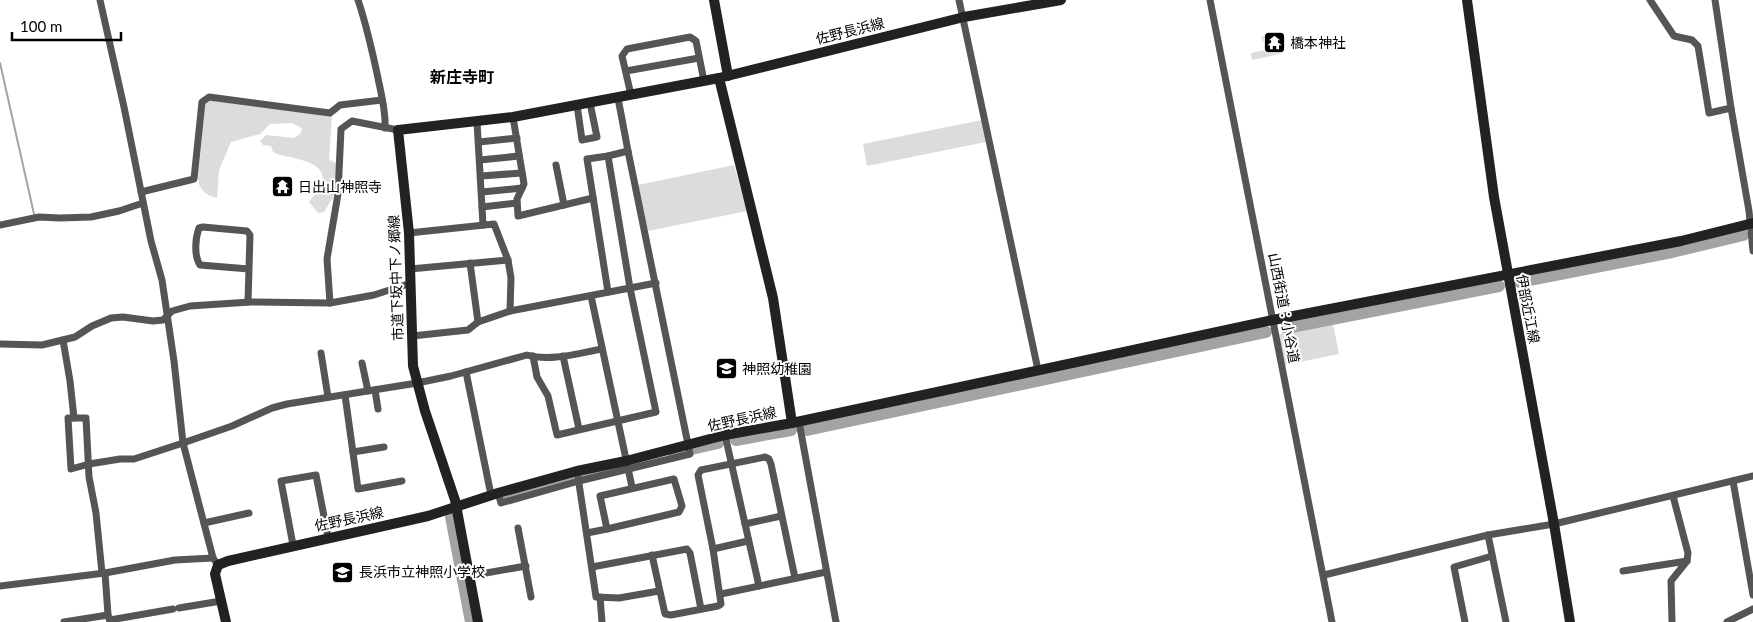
<svg xmlns="http://www.w3.org/2000/svg" width="1753" height="622" viewBox="0 0 1753 622" font-family="Lato,'Noto Sans JP',sans-serif">
<style>
.green{fill:#dcdcdc}
.lines{fill:none;stroke-linecap:round;stroke-linejoin:round}
.stream{stroke:#a3a3a3;stroke-width:2}
.river{stroke:#a3a3a3;stroke-width:12}
.street{stroke:#555;stroke-width:7}
.secondary{stroke:#222;stroke-width:10}
.labels{text-anchor:middle;stroke-width:4;stroke-linejoin:round;paint-order:stroke}
.street-label{font-size:14px;fill:#000;stroke:#fff}
.poi-label{font-size:14px;fill:#000;stroke:#fff;text-anchor:start}
.quarter-label{font-size:16px;font-weight:bold;fill:#000;stroke:#fff}
</style>
<rect width="100%" height="100%" fill="#fff"/>
<g class="green">
<path d="M 1277,34 L 1280,54 L 1252,60 L 1251,53 L 1266,50 L 1269,47 L 1276,45 L 1275,40 L 1263,42 L 1261,37 Z"/>
<path d="M 209,99 L 332,115 L 329,160 L 337,163 L 334,196 L 324,212 L 318,213 L 309,202 C 313,196 320,189 322,182 C 328,159 286,159 273,152 L 271,146 L 263,145 L 260,141 L 266,135 L 294,138 L 300,134 L 302,129 L 300,127 L 292,123 L 270,124 L 260,134 L 231,142 L 219,170 L 217,198 C 207,196 199,190 198,179 L 205,104 Z"/>
<path d="M 982,120 L 986,142 L 867,166 L 863,144 Z"/>
<path d="M 734,165 L 747,211 L 648,231 L 638,185 Z"/>
<path d="M 1333,324 L 1339,354 L 1285,365 L 1279,334 Z"/>
</g>
<g class="lines">
<path class="stream" d="M 0,63 L 34,214"/>
<g class="river">
<path d="M 1520,282 L 1672,252 L 1743,235"/>
<path d="M 1286,328 L 1499,286"/>
<path d="M 807,430 L 1266,332"/>
<path d="M 736,440 L 791,430"/>
<path d="M 674,453 L 718,443"/>
<path d="M 503,497 L 619,467"/>
<path d="M 451,517 L 471,622"/>
</g>
<g class="street">
<path d="M 100,0 L 124,107 L 151,241 L 162,280 L 174,361 L 183,443 L 232,426 L 272,408 L 287,404 L 417,383 L 451,376 L 527,355 C 550,362 579,353 602,349"/>
<path d="M 358,0 C 367,27 373,54 379,83 C 382,97 386,113 385,128"/>
<path d="M 959,0 L 1038,370"/>
<path d="M 1210,0 L 1332,622"/>
<path d="M 1650,0 L 1674,36 L 1692,40 L 1698,46 L 1709,113 L 1731,108"/>
<path d="M 1715,0 L 1731,108 L 1749,211 L 1753,251"/>
<path d="M 626,71 L 699,58"/>
<path d="M 631,95 L 622,56 L 627,49 L 690,37 L 696,41 L 704,81"/>
<path d="M 577,105 L 582,140 L 597,137 L 590,103"/>
<path d="M 513,117 L 524,184 L 517,199 L 518,216 L 593,198"/>
<path d="M 477,122 L 483,225"/>
<path d="M 479,142 L 517,138"/>
<path d="M 608,156 L 587,159 L 608,292"/>
<path d="M 480,160 L 519,156"/>
<path d="M 556,165 L 564,205"/>
<path d="M 481,176 L 522,173"/>
<path d="M 141,192 L 194,179 L 202,102 L 209,97 L 330,113 L 340,105 L 382,100"/>
<path d="M 482,192 L 522,188"/>
<path d="M 482,207 L 517,203"/>
<path d="M 0,225 L 39,217 L 60,218 L 91,217 L 119,211 L 143,203"/>
<path d="M 409,233 L 494,224 L 508,260 L 511,278 L 510,311"/>
<path d="M 470,263 L 478,322"/>
<path d="M 410,269 L 508,260"/>
<path d="M 591,296 L 632,487"/>
<path d="M 248,302 L 250,235 L 247,231 L 203,227 L 199,228 C 195,239 194,256 200,265 L 249,269"/>
<path d="M 330,303 L 327,259 L 338,194 L 341,129 L 352,121 L 398,130"/>
<path d="M 412,336 L 468,330 L 478,322 L 510,311 L 656,283"/>
<path d="M 63,340 L 70,381 L 74,418"/>
<path d="M 0,344 L 42,345 L 75,337 L 92,326 L 111,318 L 123,317 L 153,321 L 163,320 L 172,311 L 190,306 L 250,302 L 330,303 L 374,295 L 411,283"/>
<path d="M 321,353 L 328,397"/>
<path d="M 533,356 L 537,377 L 548,396 L 557,435 L 656,412 L 630,288 L 608,156 L 628,151"/>
<path d="M 563,356 L 579,429"/>
<path d="M 362,363 L 368,391"/>
<path d="M 466,372 L 491,495"/>
<path d="M 375,390 L 378,409"/>
<path d="M 345,395 L 358,489 L 402,481"/>
<path d="M 799,422 L 836,622"/>
<path d="M 725,435 L 759,586"/>
<path d="M 353,452 L 384,447"/>
<path d="M 578,477 L 596,597 L 619,598 L 659,591"/>
<path d="M 674,479 L 682,506 L 679,512 L 607,529 L 600,496 Z"/>
<path d="M 1733,481 L 1753,595"/>
<path d="M 498,493 L 501,503 L 579,481 L 690,454 L 628,151 L 618,98"/>
<path d="M 204,523 L 249,513"/>
<path d="M 745,524 L 781,516"/>
<path d="M 518,528 L 531,597"/>
<path d="M 587,533 L 607,529"/>
<path d="M 1488,535 L 1506,622"/>
<path d="M 293,545 L 281,481 L 316,475 L 328,537"/>
<path d="M 713,549 L 748,541"/>
<path d="M 652,555 L 665,614 L 671,615 L 718,606 L 721,604 L 713,549 L 698,475 L 701,470 L 765,457 L 769,459 L 771,464 L 795,578"/>
<path d="M 592,567 L 687,549 L 690,553 L 701,609"/>
<path d="M 1623,571 L 1687,561"/>
<path d="M 102,573 L 96,513 L 89,477 L 86,418 L 68,418 L 71,469 L 89,464 L 120,459 L 134,459 L 183,443 L 213,558 L 218,565"/>
<path d="M 105,573 L 108,615 L 110,622"/>
<path d="M 1324,575 L 1488,535 L 1554,524 L 1753,476"/>
<path d="M 469,576 L 526,566"/>
<path d="M 0,586 L 105,573 L 175,560 L 213,558"/>
<path d="M 721,594 L 826,572"/>
<path d="M 600,597 L 602,622"/>
<path d="M 179,608 L 221,601"/>
<path d="M 110,620 L 173,609"/>
<path d="M 64,622 L 108,615"/>
<path d="M 1465,622 L 1454,567 L 1492,556"/>
<path d="M 1672,622 L 1671,581 L 1687,561 L 1688,553 L 1673,496"/>
<path d="M 1727,622 L 1753,609"/>
</g>
<g class="secondary">
<path d="M 714,0 L 728,76"/>
<path d="M 1467,0 L 1494,197 L 1554,524 L 1570,622"/>
<path d="M 792,423 L 1273,320 L 1681,241 L 1753,223"/>
<path d="M 226,622 L 215,574 L 218,565 L 228,561 L 428,516 L 498,493 L 577,471 L 626,461 L 725,435 L 792,423 L 773,298 L 719,78 L 964,17 L 1061,0"/>
<path d="M 478,622 L 455,500 L 425,411 L 413,366 L 409,233 L 398,130 L 513,117 L 719,78"/>
</g>
</g>
<defs>
<symbol id="temple-square" viewBox="-11 -11 22 22"><rect x="-9" y="-9" width="18" height="18" rx="4" fill="#000" stroke="#fff"/><path d="M0-6L5-2H3V0L6.5 2.5H4V6H1.5V3h-3V6H-4V2.5H-6.5L-3 0V-2H-5Z" fill="#fff"/></symbol>
<symbol id="school-square" viewBox="-11 -11 22 22"><rect x="-9" y="-9" width="18" height="18" rx="4" fill="#000" stroke="#fff"/><path d="M0-5L7-2L0 1L-7-2ZM-4 1L0 2.5L4 1V4Q0 6-4 4Z" fill="#fff"/></symbol>
</defs>
<g fill-rule="evenodd">
<use href="#temple-square" x="1262" y="30" width="25" height="25"/>
<use href="#temple-square" x="270" y="174" width="25" height="25"/>
<use href="#school-square" x="714" y="356" width="25" height="25"/>
<use href="#school-square" x="330" y="560" width="25" height="25"/>
</g>
<g class="labels">
<g class="street-label">
<text transform="translate(850 31) rotate(-14)" y="5">佐野長浜線</text>
<text transform="translate(396 278) rotate(-92)" y="5">市道下坂中下ノ郷線</text>
<text transform="translate(1284 308) rotate(79)" y="5">山西街道：小谷道</text>
<text transform="translate(1528 309) rotate(79)" y="5">伊部近江線</text>
<text transform="translate(742 419) rotate(-12)" y="5">佐野長浜線</text>
<text transform="translate(349 519) rotate(-12)" y="5">佐野長浜線</text>
</g>
<g class="poi-label">
<text x="1290" y="48">橋本神社</text>
<text x="298" y="192">日出山神照寺</text>
<text x="742" y="374">神照幼稚園</text>
<text x="359" y="577">長浜市立神照小学校</text>
</g>
<g class="quarter-label">
<text x="462" y="83">新庄寺町</text>
</g>
</g>
<path d="M12 32v8h109v-8" fill="none" stroke="#000000" stroke-width="2.5"/>
<text x="20" y="32" font-size="15" fill="#000000" stroke="#ffffff" stroke-width="4" paint-order="stroke">100 m</text>
</svg>
